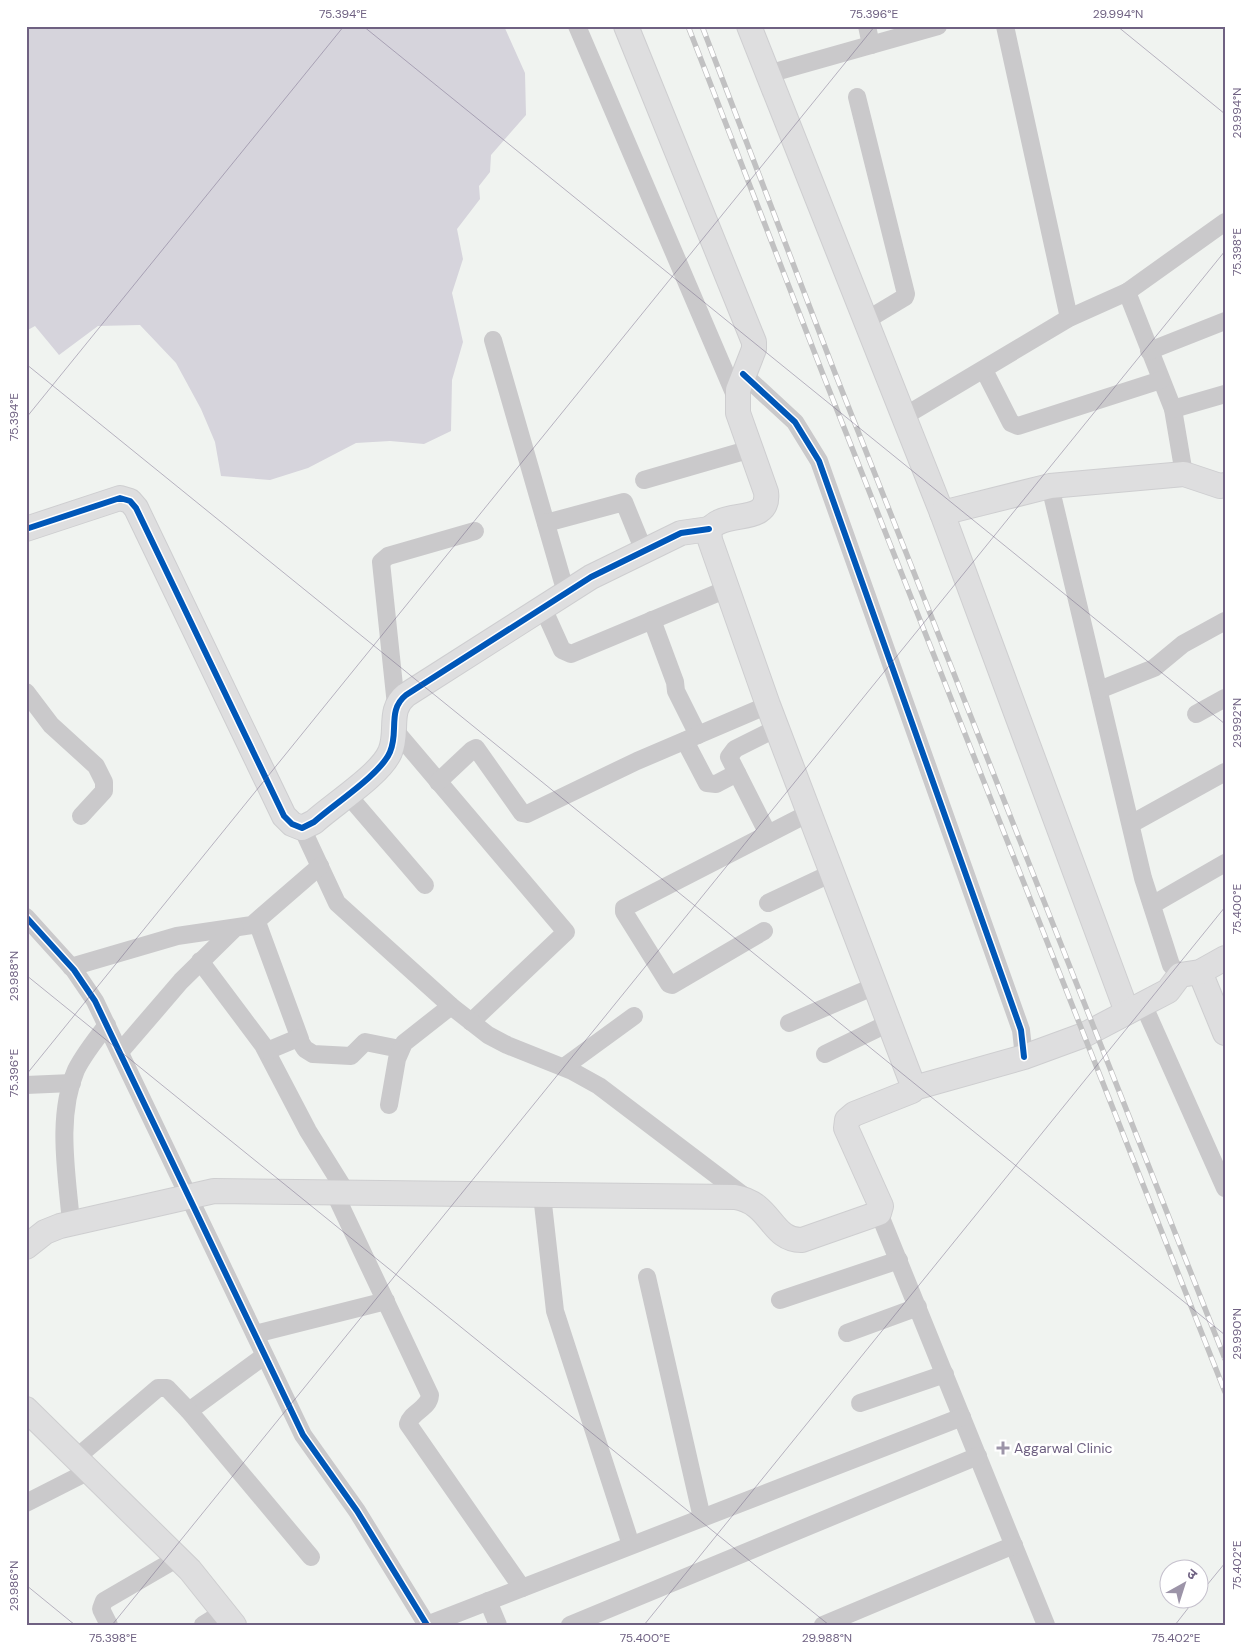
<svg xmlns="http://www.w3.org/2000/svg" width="1251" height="1651" viewBox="0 0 1251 1651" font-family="'DM Sans','Noto Sans Devanagari',sans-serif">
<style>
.water{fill:#d6d4dc}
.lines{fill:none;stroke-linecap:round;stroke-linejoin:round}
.secondary-casing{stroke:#ceced0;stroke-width:26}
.street{stroke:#cac9cb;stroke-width:18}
.secondary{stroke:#dededf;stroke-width:24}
.rail-casing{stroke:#c1c1c2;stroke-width:5.5}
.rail{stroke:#fff;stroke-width:4;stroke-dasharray:11;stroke-linecap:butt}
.cycleway-casing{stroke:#fff;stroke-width:9}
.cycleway{stroke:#0057b8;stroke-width:6}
.ticks{fill:none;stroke:#6f6182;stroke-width:1;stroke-opacity:0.45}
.poi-dot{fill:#9c94a8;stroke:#fff;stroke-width:2}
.labels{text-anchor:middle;stroke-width:5;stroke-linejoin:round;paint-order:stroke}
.poi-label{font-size:14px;fill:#6f6182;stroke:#fff;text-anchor:start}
.neatline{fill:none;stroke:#6f6182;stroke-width:2}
.ticks-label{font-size:12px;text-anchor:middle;fill:#6f6182}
</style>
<rect width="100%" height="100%" fill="#f0f3f0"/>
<path class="water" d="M 26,26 L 504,26 L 525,73 L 526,115 L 491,155 L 490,172 L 479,186 L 480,199 L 457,229 L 463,259 L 452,293 L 463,342 L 452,380 L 451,431 L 424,444 L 390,441 L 356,443 L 308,468 L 270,480 L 221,476 L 215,442 L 201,409 L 176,363 L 140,325 L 98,326 L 59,355 L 35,326 L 26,331 Z"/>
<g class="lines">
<defs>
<g id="secondary">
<path d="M 749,26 L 942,513 L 1127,1012"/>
<path d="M 942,513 L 1050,486 L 1184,474 L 1220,486 L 1225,485"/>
<path d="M 26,529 L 120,498 L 130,501 L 136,508 L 284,816 L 292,824 L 302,828 L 314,822 C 334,804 381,774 390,752 C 399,732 387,710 406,695 L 591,577 L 681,533 L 709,529"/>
<path d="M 1200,972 L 1225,1033"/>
<path d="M 914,1088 L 1024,1057 L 1084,1035 L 1168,991 L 1180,975 L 1200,972 L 1225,958"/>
<path d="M 26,1247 L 45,1232 L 60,1226 L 214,1191 L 735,1197 C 772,1203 771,1241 802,1240 L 879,1213 L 881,1206 L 846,1128 L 847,1120 L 854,1114 L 912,1091 L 914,1088 L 768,705 L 710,540 L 709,529 C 712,527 716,523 719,522 C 737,513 770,521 766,492 L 738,413 L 738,390 L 754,349 L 754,342 L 626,26"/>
<path d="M 26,1409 L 190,1570 L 234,1625"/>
</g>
</defs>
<use href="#secondary" class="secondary-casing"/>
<g class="street">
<path d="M 577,26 L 737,400"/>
<path d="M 867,26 L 871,45"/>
<path d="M 1005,26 L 1069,318"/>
<path d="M 768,74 L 938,26"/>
<path d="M 857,97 L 906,294 L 905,297 L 865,321"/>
<path d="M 1127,292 L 1173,409 L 1184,474"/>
<path d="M 493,340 L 566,593"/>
<path d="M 1149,351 L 1225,321"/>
<path d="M 984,370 L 1011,423 L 1018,426 L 1161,380"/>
<path d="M 743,374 L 795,422 L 819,461 L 1021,1030 L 1024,1057"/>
<path d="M 1173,409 L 1225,394"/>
<path d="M 903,417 L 1069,318 L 1127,292 L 1225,222"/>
<path d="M 644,480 L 751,449"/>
<path d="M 1050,486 L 1143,878 L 1171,965 L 1180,975"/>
<path d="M 546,523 L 624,502 L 644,551"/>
<path d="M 543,608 L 562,650 L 571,654 L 727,589"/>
<path d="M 652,620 L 675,682 L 676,691 L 698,735"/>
<path d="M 1099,690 L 1154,668 L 1183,644 L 1225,621"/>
<path d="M 26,692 L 51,725 L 96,766 L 104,782 L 104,791 L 81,816"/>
<path d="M 396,705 L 381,562 L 388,556 L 475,531"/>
<path d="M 1196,714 L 1225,698"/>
<path d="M 393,728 L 566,932 L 471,1022"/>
<path d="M 685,741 L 707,783 L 716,784 L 737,773"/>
<path d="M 438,782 L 472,750 L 476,748 L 522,813 L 527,814 L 637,761 L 768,705"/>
<path d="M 347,794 L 425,885"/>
<path d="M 1131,824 L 1225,772"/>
<path d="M 302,828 L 337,903 L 451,1006 L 488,1035 L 507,1045 L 572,1071 L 599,1086 L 748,1199"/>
<path d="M 768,834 L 729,757 L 735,749 L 777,728"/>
<path d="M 768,903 L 832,873"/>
<path d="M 1152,905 L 1225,863"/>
<path d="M 26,917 L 74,970 L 95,1001 L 303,1435 L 357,1511 L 427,1625"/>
<path d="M 257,922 L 300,1039"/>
<path d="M 764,931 L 672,985 L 669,984 L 624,912 L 624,908 L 809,813"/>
<path d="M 200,961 L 263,1045 L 308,1131 L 346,1192"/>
<path d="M 71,967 L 177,936 L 252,925 L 320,866"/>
<path d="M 1143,1004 L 1225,1188"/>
<path d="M 789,1023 L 875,986"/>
<path d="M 267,1051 L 298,1038 L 305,1049 L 313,1054 L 351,1056 L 365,1042 L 400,1049"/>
<path d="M 120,1052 L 181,981 L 235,928"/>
<path d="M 825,1054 L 889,1023"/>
<path d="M 564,1067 L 634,1016"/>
<path d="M 26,1085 L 72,1083"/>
<path d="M 389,1105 L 397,1059 L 404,1043 L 451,1006"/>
<path d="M 334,1192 L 430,1395 C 429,1409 412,1411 408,1424 L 522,1588"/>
<path d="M 542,1195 L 555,1311 L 631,1545"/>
<path d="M 879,1213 L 1046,1625"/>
<path d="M 71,1223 C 67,1174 56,1117 76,1070 C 84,1054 96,1039 107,1025"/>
<path d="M 647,1277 L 702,1518"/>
<path d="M 780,1300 L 899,1260"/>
<path d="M 847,1333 L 918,1307"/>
<path d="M 255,1334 L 386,1301"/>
<path d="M 860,1403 L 945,1374"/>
<path d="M 189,1411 L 264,1356"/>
<path d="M 76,1458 L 158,1388 L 167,1388 L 189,1411 L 311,1557"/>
<path d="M 26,1503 L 89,1471"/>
<path d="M 488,1601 L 498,1625"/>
<path d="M 109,1625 L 101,1609 L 104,1601 L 178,1558"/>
<path d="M 203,1625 L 224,1612"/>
<path d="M 427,1625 L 962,1417"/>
<path d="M 570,1625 L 978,1456"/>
<path d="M 823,1625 L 1014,1545"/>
</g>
<use href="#secondary" class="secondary"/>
<defs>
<g id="rail">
<path d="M 688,26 L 824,377 L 1225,1392"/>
<path d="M 702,26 L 835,373 L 1225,1359"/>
</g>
</defs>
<use href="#rail" class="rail-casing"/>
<use href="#rail" class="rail"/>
<defs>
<g id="cycleway">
<path d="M 743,374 L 795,422 L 819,461 L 1021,1030 L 1024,1057"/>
<path d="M 26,529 L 120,498 L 130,501 L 136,508 L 284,816 L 292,824 L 302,828 L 314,822 C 334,804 381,774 390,752 C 399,732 387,710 406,695 L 591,577 L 681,533 L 709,529"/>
<path d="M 26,917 L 74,970 L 95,1001 L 303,1435 L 357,1511 L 427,1625"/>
</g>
</defs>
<use href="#cycleway" class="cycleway-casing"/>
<use href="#cycleway" class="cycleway"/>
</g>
<path class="ticks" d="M 363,26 L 1225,724M 1117,26 L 1225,114M 26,364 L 1225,1335M 26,418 L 344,26M 26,975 L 829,1625M 26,1075 L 875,26M 26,1585 L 75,1625M 1198,1596 L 1225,1563M 112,1625 L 1225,251M 644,1625 L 1225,907M 1175,1625 L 1196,1598"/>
<path class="poi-dot" d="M1000.5 1440.5h5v5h5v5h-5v5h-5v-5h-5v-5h5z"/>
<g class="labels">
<g class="poi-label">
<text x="1014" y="1453">Aggarwal Clinic</text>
</g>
</g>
<rect width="1251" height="1651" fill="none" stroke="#ffffff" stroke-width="55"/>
<g transform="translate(1184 1584) rotate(39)"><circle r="24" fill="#ffffff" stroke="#c5c0cd"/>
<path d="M0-4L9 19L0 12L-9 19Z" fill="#9c94a8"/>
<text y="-8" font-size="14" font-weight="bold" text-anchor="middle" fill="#6f6182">उ</text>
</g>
<rect x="28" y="28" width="1196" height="1596" class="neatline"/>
<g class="ticks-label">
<text x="343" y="18">75.394°E</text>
<text x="874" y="18">75.396°E</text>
<text x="1118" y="18">29.994°N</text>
<text transform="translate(1237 113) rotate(-90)" y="4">29.994°N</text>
<text transform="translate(1237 252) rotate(-90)" y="4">75.398°E</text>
<text transform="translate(14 417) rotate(-90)" y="4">75.394°E</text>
<text transform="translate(1237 723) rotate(-90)" y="4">29.992°N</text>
<text transform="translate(1237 909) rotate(-90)" y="4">75.400°E</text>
<text transform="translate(14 976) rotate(-90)" y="4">29.988°N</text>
<text transform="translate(14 1073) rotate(-90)" y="4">75.396°E</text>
<text transform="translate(1237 1334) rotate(-90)" y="4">29.990°N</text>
<text transform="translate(1237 1565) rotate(-90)" y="4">75.402°E</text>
<text transform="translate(14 1586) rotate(-90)" y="4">29.986°N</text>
<text x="113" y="1642">75.398°E</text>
<text x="645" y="1642">75.400°E</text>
<text x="827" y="1642">29.988°N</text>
<text x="1176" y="1642">75.402°E</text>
</g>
</svg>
